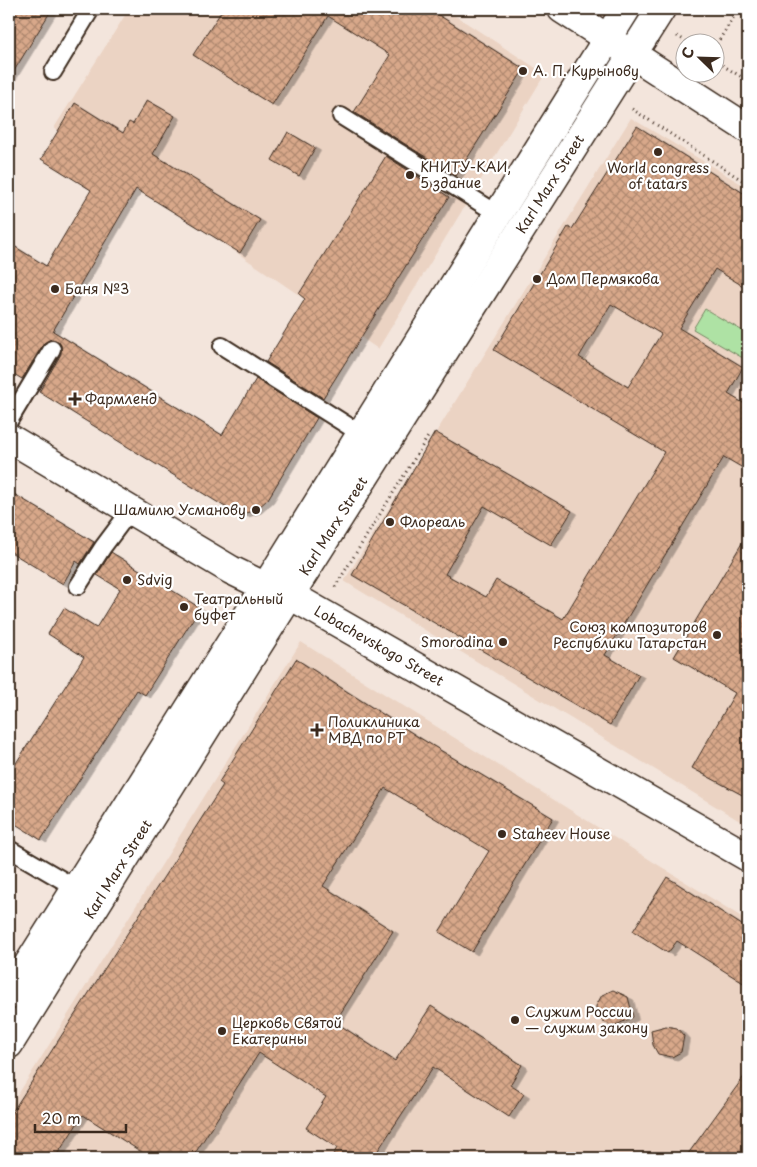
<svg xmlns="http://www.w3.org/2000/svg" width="757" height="1167" viewBox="0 0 757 1167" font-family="'Playpen Sans',sans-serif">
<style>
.built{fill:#ebd3c3}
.park{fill:#aee2a4;stroke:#748661}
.building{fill:url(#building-cross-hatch);stroke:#3b2a1e;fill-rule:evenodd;filter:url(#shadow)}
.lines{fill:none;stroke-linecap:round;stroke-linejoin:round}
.lane-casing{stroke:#3b2a1e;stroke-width:20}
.street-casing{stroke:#3b2a1e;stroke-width:31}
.secondary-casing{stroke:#3b2a1e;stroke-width:31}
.path{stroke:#3b2a1e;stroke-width:3;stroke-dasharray:1 4;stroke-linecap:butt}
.lane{stroke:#fff;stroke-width:16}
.street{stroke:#fff;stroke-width:28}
.secondary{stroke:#fff;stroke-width:28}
.poi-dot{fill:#3b2a1e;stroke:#fff;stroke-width:2}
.labels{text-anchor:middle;stroke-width:4.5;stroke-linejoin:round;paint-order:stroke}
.poi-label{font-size:14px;fill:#3b2a1e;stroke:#fff;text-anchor:start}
.street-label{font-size:14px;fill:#3b2a1e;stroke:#fff}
</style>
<defs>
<pattern id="building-cross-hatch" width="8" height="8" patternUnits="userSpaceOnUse" patternTransform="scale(1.25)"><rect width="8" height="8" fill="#d8a88a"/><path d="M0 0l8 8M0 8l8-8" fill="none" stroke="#b08970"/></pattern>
<filter id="shadow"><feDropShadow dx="5.5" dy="3" stdDeviation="0" flood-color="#0004"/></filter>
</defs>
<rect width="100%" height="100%" fill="#f3e5dc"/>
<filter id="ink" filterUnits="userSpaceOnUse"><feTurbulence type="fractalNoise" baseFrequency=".02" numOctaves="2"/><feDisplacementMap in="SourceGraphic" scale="10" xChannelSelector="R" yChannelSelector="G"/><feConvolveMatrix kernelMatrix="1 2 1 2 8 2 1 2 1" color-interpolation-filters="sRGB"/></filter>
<g filter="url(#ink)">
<g class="built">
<path d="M 129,9 L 445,9 L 545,74 L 378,349 L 54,128 Z"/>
<path d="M 631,118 L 748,188 L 748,826 L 344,581 Z"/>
<path d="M 301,642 L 748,921 L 748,1158 L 9,1158 L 9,1109 Z"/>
</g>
<path class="park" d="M 705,309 L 748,334 L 748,361 L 693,329 Z"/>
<g class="building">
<path d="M 9,9 L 52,9 L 9,79 Z"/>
<path d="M 223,9 L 429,9 L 524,69 L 456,176 L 354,112 L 390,55 L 328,16 L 272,105 L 193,55 Z"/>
<path d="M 147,100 L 175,116 L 153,154 L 260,220 L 240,253 L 136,189 L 53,331 L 222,435 L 256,379 L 317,418 L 268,499 L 256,510 L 243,514 L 230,510 L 39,392 L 61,354 L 61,345 L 58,341 L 52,339 L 44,343 L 22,379 L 9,371 L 9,243 L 46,266 L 91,190 L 41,159 L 75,103 L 123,133 L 129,122 L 133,124 Z"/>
<path d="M 637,126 L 748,196 L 748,289 L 715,269 L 679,328 L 743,367 L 728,394 L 748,406 L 748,471 L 724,457 L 605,655 L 639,675 L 610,725 L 352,575 L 435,432 L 572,511 L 551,545 L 484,506 L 445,574 L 486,597 L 496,580 L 563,619 L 664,452 L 494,350 L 568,227 L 572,229 ZM 611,304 L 661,334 L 628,387 L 579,357 Z"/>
<path d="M 288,132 L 315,148 L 299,176 L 272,160 Z"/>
<path d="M 386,156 L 449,197 L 323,398 L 266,362 L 305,299 L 299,294 Z"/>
<path d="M 9,491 L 94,542 L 80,564 L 76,561 L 63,584 L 9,551 Z"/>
<path d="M 748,533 L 748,798 L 692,768 L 735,693 L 674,657 Z"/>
<path d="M 111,552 L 200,608 L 145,695 L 137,690 L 41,840 L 9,820 L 9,774 L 84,657 L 48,634 L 64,608 L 96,628 L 120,589 L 97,575 Z"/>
<path d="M 296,659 L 420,738 L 553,818 L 472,952 L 439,932 L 489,851 L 385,788 L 323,886 L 393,931 L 335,1022 L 395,1061 L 431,1006 L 522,1065 L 510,1085 L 524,1094 L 509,1117 L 433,1067 L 373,1158 L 331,1158 L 337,1148 L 306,1128 L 326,1097 L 259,1053 L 192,1158 L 151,1158 L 83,1115 L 55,1158 L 9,1158 L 9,1117 L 223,785 L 219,782 Z"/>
<path d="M 667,877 L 748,929 L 748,986 L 677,941 L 668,953 L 633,931 Z"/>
<path d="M 613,990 L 628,997 L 633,1017 L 614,1026 L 603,1022 L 596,1012 L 596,1006 L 602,995 Z"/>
<path d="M 666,1026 L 677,1028 L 684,1036 L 681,1052 L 672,1057 L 658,1054 L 653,1045 L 651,1030 Z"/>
<path d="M 748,1071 L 748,1158 L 685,1158 Z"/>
</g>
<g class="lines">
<defs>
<g id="lane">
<path d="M 53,72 L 91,9"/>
<path d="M 341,116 L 498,214"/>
<path d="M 222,346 L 361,434"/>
<path d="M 9,421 L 52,349"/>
<path d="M 78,586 L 103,547 L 130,511"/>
<path d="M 9,849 L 76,888"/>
</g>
<path id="street" d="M 562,9 L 748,129"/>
<g id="secondary">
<path id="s1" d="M 9,438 L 231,570 L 266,587 L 290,595 L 748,857"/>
<path d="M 9,995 L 245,620 L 626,9"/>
<path id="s2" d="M 9,1044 L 248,661 L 661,9"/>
</g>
</defs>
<use href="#lane" class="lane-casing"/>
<use href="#street" class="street-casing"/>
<use href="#secondary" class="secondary-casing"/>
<g class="path">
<path d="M 677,36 L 687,42"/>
<path d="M 714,48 L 739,9"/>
<path d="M 714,60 L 748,81"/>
<path d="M 632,109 L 748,184"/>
<path d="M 335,587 L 429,435"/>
</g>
<use href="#lane" class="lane"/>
<use href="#street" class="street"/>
<use href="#secondary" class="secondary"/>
</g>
</g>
<g class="poi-dot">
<circle cx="523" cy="71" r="5"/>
<circle cx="658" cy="152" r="5"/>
<circle cx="410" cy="175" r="5"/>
<circle cx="537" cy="279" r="5"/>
<circle cx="55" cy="289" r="5"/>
<path d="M72.5 391.5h5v5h5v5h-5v5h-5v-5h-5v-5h5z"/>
<circle cx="256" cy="510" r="5"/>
<circle cx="390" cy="522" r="5"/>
<circle cx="127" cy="580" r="5"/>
<circle cx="184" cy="607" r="5"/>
<circle cx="717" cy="635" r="5"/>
<circle cx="503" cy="642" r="5"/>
<path d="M314.5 722.5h5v5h5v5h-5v5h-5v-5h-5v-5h5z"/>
<circle cx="502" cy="834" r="5"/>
<circle cx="515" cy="1020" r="5"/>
<circle cx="222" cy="1031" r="5"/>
</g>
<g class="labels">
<g class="poi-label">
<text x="533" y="76">А. П. Курынову</text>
<text x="420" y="172">КНИТУ-КАИ,<tspan x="420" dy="16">5 здание</tspan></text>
<text x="658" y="173" text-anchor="middle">World congress<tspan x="658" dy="16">of tatars</tspan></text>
<text x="547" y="284">Дом Пермякова</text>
<text x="65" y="294">Баня №3</text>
<text x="85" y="404">Фармленд</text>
<text x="246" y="515" text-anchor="end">Шамилю Усманову</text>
<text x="400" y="527">Флореаль</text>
<text x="137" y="585">Sdvig</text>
<text x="194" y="604">Театральный<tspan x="194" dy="16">буфет</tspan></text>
<text x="707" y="632" text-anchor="end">Союз композиторов<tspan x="707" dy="16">Республики Татарстан</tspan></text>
<text x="493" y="647" text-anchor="end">Smorodina</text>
<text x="328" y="727">Поликлиника<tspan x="328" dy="16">МВД по РТ</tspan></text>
<text x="512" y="839">Staheev House</text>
<text x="525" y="1017">Служим России<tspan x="525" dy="16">— служим закону</tspan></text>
<text x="232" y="1028">Церковь Святой<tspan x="232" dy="16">Екатерины</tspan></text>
</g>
<g class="street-label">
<text dy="5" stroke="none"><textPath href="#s2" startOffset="1016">Karl Marx Street</textPath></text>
<text dy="5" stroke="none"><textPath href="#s2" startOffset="611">Karl Marx Street</textPath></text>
<text dy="5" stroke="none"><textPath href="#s1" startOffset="425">Lobachevskogo Street</textPath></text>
<text dy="5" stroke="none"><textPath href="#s2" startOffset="206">Karl Marx Street</textPath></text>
</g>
</g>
<rect width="757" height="1167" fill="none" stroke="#fff" stroke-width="30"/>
<rect x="15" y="15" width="727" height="1137" fill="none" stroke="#3b2a1e" stroke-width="2" filter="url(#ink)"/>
<g transform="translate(700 58) rotate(293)"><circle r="24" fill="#ffffff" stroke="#b1aaa5"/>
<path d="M0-4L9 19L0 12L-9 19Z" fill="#3b2a1e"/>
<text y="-8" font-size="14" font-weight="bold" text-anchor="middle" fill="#3b2a1e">С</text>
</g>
<path d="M35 1124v8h91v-8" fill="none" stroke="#3b2a1e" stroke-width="2.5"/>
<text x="42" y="1124" font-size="15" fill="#3b2a1e" stroke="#ffffff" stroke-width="4" paint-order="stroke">20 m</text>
</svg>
